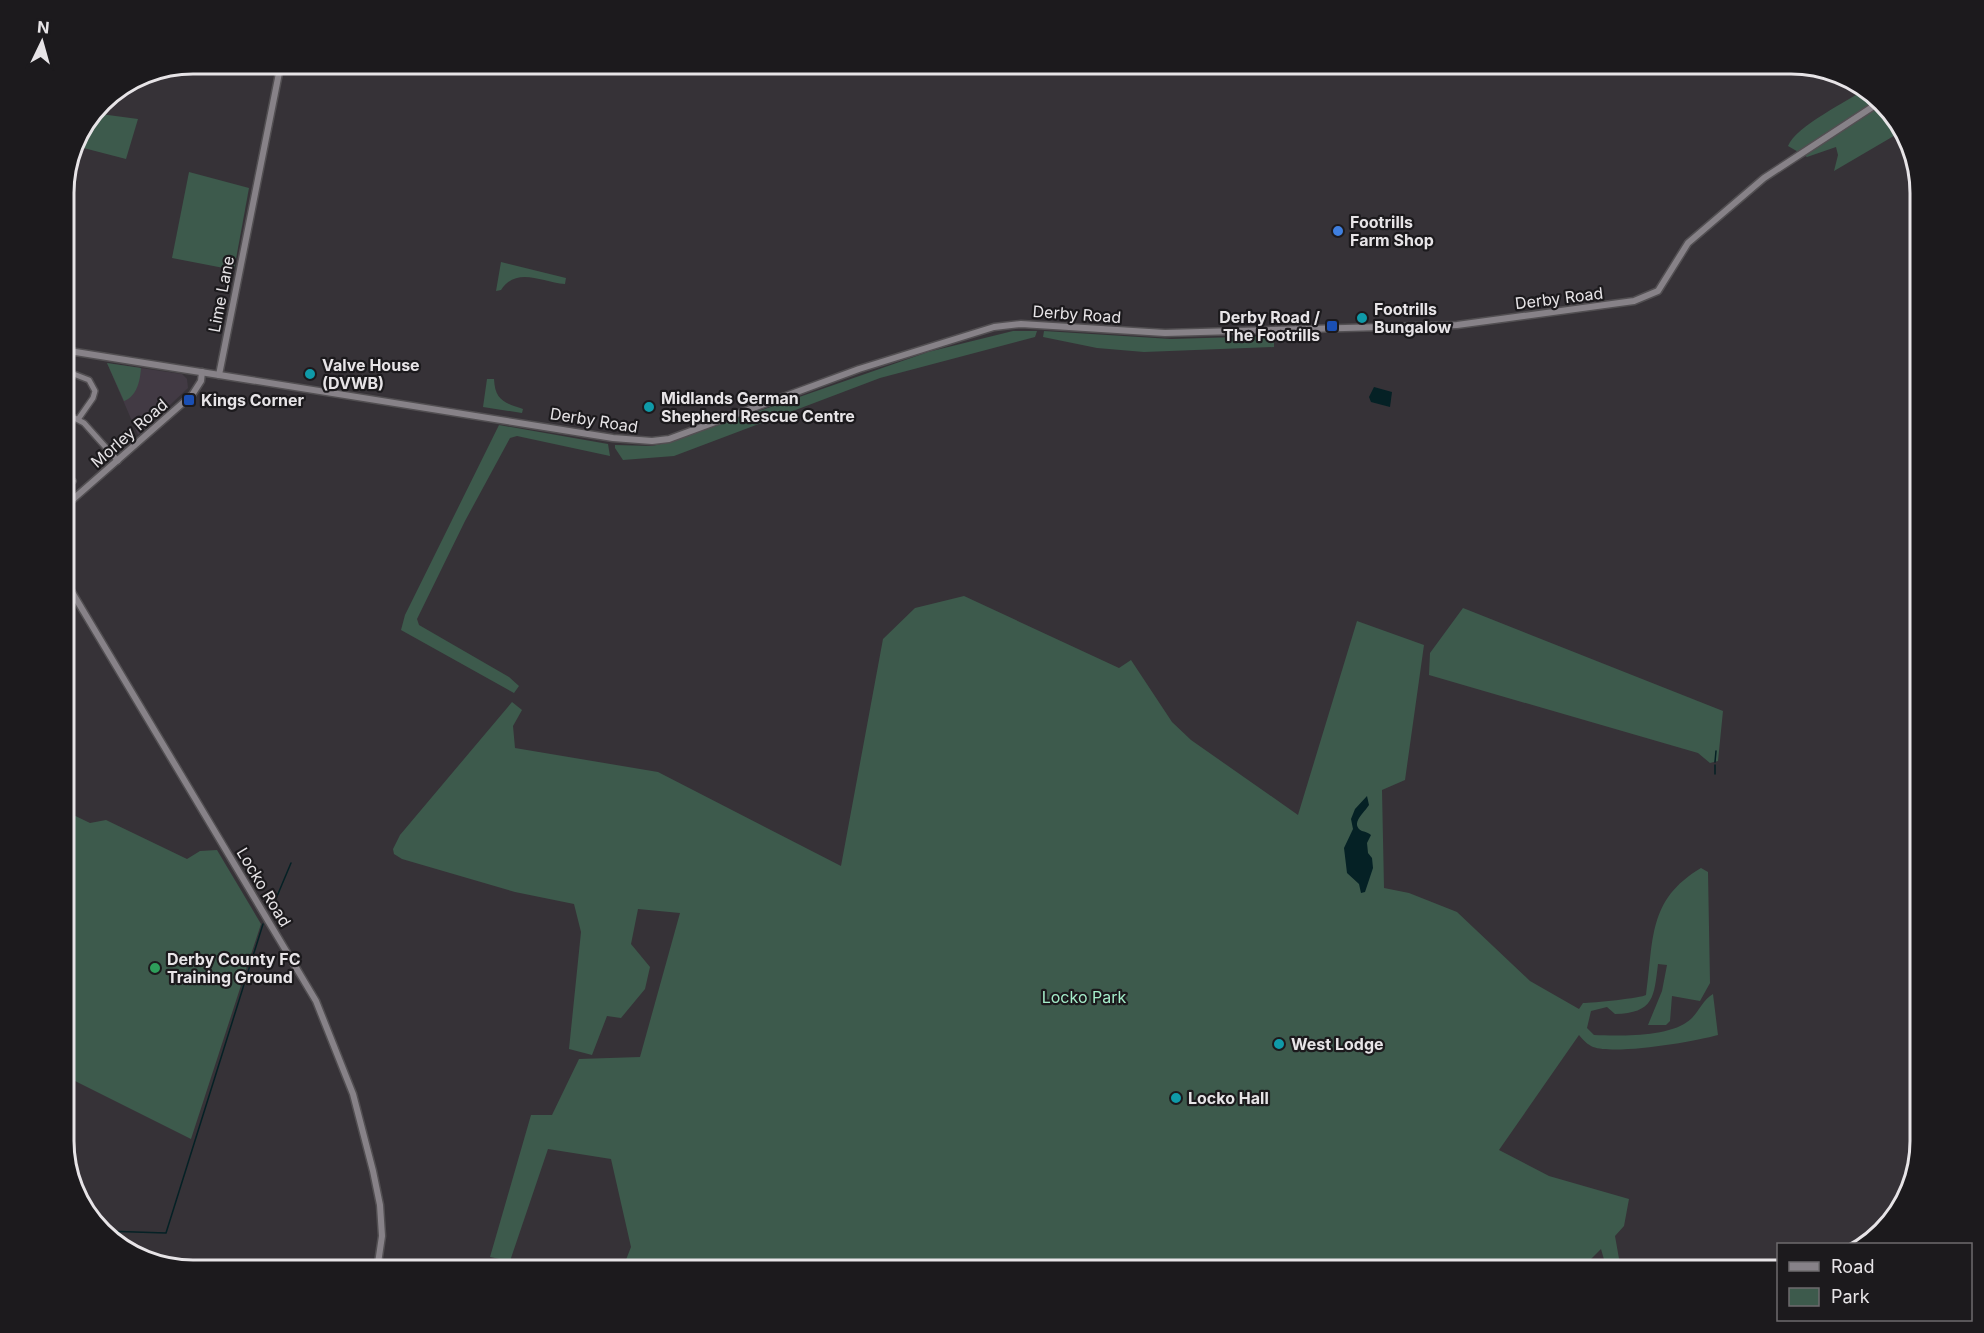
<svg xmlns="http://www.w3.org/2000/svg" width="1984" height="1333" viewBox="0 0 1984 1333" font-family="Inter,sans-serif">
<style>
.built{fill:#423a44}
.green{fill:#3d5a4c}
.water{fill:#052125}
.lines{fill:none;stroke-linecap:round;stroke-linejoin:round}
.stream{stroke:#052125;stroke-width:1.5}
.minor-casing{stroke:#524f52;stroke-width:8}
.tertiary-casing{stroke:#524f52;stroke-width:9}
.minor{stroke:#878288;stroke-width:5}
.tertiary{stroke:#878288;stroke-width:6}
.shop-dot{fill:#3f7fe0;stroke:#1c1a1d;stroke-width:2}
.culture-dot{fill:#0f9aa8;stroke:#1c1a1d;stroke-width:2}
.transit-dot{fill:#1a4fb4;stroke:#1c1a1d;stroke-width:2}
.leisure-dot{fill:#2e9e5b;stroke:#1c1a1d;stroke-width:2}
.labels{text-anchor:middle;stroke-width:4.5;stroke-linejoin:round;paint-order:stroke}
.poi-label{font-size:16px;font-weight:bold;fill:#e7e4e7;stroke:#1c1a1d;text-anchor:start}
.street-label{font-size:16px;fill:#e7e4e7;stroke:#1c1a1d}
.park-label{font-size:16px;fill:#a5edca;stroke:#1c1a1d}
.rim{fill:none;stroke:#e7e4e7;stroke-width:3}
</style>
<rect width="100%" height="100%" fill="#363237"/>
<path class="built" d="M 107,363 L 182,374 L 187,379 L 188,388 L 138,435 Z"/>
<g class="green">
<path d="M 1867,88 L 1904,130 L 1834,171 L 1838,155 L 1836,147 L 1807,157 L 1788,146 C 1796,126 1848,101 1867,88 Z"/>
<path d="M 93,113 L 138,119 L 126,159 L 72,145 Z"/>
<path d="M 189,172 L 249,188 L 234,270 L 172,258 Z"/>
<path d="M 501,262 L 566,278 L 565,284 C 541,282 517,266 501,290 L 496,291 Z"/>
<path d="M 1013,331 L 1037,331 L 1035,337 L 880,378 L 674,456 L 623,460 L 615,448 L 615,445 L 652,446 L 670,442 L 928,352 Z"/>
<path d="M 1044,331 L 1171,339 L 1274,336 L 1274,347 L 1144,352 L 1097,348 L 1043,337 Z"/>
<path d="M 107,363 L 141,368 C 140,381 137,396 124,401 Z"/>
<path d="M 487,379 L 494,379 C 495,400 504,403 523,409 L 522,413 L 483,407 Z"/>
<path d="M 499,425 L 608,444 L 610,456 L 517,436 L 510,438 L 465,521 L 417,619 L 419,625 L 509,677 L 519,686 L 514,693 L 401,630 L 405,615 Z"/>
<path d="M 964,596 L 1119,668 L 1131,660 L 1172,722 L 1191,740 L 1298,815 L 1357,621 L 1424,645 L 1405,780 L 1382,790 L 1384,888 L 1409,893 L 1457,912 L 1530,981 L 1579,1009 L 1583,1003 C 1592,1003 1642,998 1646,995 C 1654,940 1647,900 1701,868 L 1708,872 L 1710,983 L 1700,1001 L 1672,996 L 1670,1021 L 1666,1025 L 1648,1025 L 1662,991 L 1667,965 L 1658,964 C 1654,997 1654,1013 1615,1014 L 1607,1007 L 1591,1011 L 1587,1028 L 1594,1035 C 1618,1036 1667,1037 1687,1022 C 1698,1015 1702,1000 1713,994 L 1718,1035 C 1693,1042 1616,1055 1593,1047 C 1588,1045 1582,1039 1579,1035 L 1499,1150 L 1549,1176 L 1629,1199 L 1624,1226 L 1615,1236 L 1621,1270 L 1607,1270 L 1601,1249 L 1581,1269 L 1576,1270 L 622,1270 L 631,1247 L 611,1159 L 548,1149 L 510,1261 L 490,1257 L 531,1115 L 552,1115 L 579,1059 L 640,1057 L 680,913 L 638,909 L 631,944 L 650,967 L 645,989 L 621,1018 L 607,1016 L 592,1055 L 569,1049 L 581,932 L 574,904 L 515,892 L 402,859 L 394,854 L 393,849 L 400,835 L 512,702 L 522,710 L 513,726 L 515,748 L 658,772 L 841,866 L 883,639 L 915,608 Z"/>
<path d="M 1463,608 L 1723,711 L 1718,761 L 1710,763 L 1698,753 L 1429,675 L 1430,653 Z"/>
<path d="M 63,810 L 90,823 L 106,820 L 187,859 L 200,851 L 217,850 L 261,924 L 191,1139 L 63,1075 Z"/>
</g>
<g class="water">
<path d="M 1374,387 L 1392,392 L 1390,407 L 1371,402 L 1369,397 Z"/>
<path d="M 1367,796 L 1369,805 C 1365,812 1349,824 1362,831 C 1366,832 1369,833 1371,835 L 1367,843 L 1368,853 L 1372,858 L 1373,868 L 1365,892 L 1361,893 L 1359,884 L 1347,873 L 1344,848 L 1353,829 L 1351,819 L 1355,809 Z"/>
</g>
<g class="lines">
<g class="stream">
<path d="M 1715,762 L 1716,751"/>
<path d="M 1715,774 L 1715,765"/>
<path d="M 275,901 L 291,863"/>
<path d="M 104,1231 L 166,1233 L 263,924"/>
</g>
<defs>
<g id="minor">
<path d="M 71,373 L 89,380 L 95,391 L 93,398 L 79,418"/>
<path d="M 63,412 L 84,423 L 118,461"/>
<path d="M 63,473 L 73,481"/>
</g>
<g id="tertiary">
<path d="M 63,350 L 613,438 L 652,441 L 669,439 L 859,369 L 994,327 L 1021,324 L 1165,333 L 1457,325 L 1634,301 L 1658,291 L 1688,243 L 1764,178 L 1880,102"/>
<path d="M 219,375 L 281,63"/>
<path d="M 63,508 L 192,395 L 201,381 L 202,372"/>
<path d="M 63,577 L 316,1001 L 353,1094 L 373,1171 L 380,1205 L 382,1236 L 377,1270"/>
</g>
</defs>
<use href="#minor" class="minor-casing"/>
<use href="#tertiary" class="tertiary-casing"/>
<use href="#minor" class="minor"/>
<use href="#tertiary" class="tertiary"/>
</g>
<circle class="shop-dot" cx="1338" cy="231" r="6"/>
<g class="culture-dot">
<circle cx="1362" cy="318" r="6"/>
<circle cx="310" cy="374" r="6"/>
<circle cx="649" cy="407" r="6"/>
<circle cx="1279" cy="1044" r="6"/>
<circle cx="1176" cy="1098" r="6"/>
</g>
<g class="transit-dot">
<rect x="1326" y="320" width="12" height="12" rx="3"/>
<rect x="183" y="394" width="12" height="12" rx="3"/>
</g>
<circle class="leisure-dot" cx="155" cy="968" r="6"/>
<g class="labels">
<g class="poi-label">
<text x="1350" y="228">Footrills<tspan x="1350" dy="18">Farm Shop</tspan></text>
<text x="1374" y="315">Footrills<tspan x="1374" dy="18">Bungalow</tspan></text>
<text x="1320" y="323" text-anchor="end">Derby Road /<tspan x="1320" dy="18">The Footrills</tspan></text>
<text x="322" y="371">Valve House<tspan x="322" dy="18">(DVWB)</tspan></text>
<text x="661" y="404">Midlands German<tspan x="661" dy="18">Shepherd Rescue Centre</tspan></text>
<text x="201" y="406">Kings Corner</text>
<text x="167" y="965">Derby County FC<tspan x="167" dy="18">Training Ground</tspan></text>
<text x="1291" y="1050">West Lodge</text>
<text x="1188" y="1104">Locko Hall</text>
</g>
<g class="street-label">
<text transform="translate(221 294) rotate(-79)" y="6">Lime Lane</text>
<text transform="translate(1559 298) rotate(-7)" y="6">Derby Road</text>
<text transform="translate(1077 314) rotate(4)" y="6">Derby Road</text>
<text transform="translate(594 420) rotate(9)" y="6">Derby Road</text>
<text transform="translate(129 433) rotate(-41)" y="6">Morley Road</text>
<text transform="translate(264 887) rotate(59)" y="6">Locko Road</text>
</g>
<g class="park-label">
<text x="1084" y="1003">Locko Park</text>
</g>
</g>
<path d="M0 0H1984V1333H0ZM193 74H1791A119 119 0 0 1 1910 193V1141A119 119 0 0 1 1791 1260H193A119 119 0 0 1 74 1141V193A119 119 0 0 1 193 74Z" fill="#1c1a1d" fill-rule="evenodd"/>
<path class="rim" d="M193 74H1791A119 119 0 0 1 1910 193V1141A119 119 0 0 1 1791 1260H193A119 119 0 0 1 74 1141V193A119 119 0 0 1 193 74Z"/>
<rect x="1777" y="1243" width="195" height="78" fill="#1c1a1d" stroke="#6d6b6e" stroke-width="1.5"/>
<rect x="1789" y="1262" width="30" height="9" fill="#878288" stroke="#6d6b6e" stroke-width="1.5"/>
<text x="1831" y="1273" font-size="18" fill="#e7e4e7">Road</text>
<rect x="1789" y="1288" width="30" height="18" fill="#3d5a4c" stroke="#6d6b6e" stroke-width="1.5"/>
<text x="1831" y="1303" font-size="18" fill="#e7e4e7">Park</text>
<g transform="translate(42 42) rotate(5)" stroke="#1c1a1d" stroke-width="4.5" paint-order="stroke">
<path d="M0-4.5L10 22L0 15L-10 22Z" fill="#e7e4e7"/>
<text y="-9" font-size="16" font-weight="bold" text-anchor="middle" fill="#e7e4e7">N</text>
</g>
</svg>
